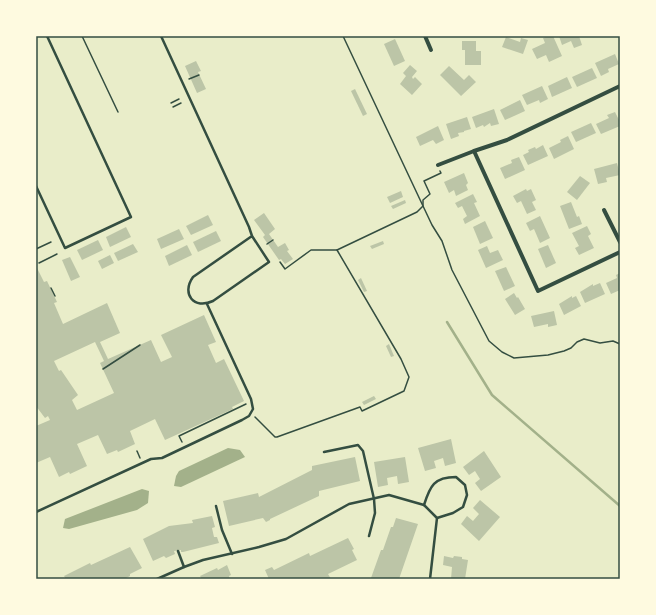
<svg xmlns="http://www.w3.org/2000/svg" width="656" height="615" viewBox="0 0 656 615" font-family="Manrope,sans-serif">
<style>
.water{fill:#a3b18a}
.lines{fill:none;stroke-linecap:round;stroke-linejoin:round}
.stream{stroke:#a3b18a;stroke-width:2.5}
.building{fill:#bcc5a7;fill-rule:evenodd}
.path{stroke:#344e41;stroke-width:1.5}
.service{stroke:#344e41;stroke-width:2.5}
.minor{stroke:#344e41;stroke-width:4}
.neatline{fill:none;stroke:#344e41;stroke-width:1.5}
</style>
<rect width="100%" height="100%" fill="#e9edc9"/>
<g class="water">
<path d="M 228,448 L 240,450 L 245,457 L 181,487 L 174,486 L 176,476 L 179,471 Z"/>
<path d="M 142,489 L 149,491 L 148,503 L 137,510 L 69,529 L 63,528 L 65,519 Z"/>
</g>
<g class="lines">
<path class="stream" d="M 447,322 L 492,395 L 620,506"/>
</g>
<g class="building">
<path d="M 548,36 L 553,36 L 562,56 L 549,62 L 546,55 L 537,59 L 532,49 L 545,43 L 543,38 Z"/>
<path d="M 559,36 L 579,36 L 582,45 L 574,48 L 571,41 L 562,45 Z"/>
<path d="M 506,37 L 520,42 L 521,38 L 528,40 L 523,54 L 502,47 Z"/>
<path d="M 395,39 L 405,61 L 394,66 L 384,44 Z"/>
<path d="M 462,41 L 476,41 L 476,51 L 481,51 L 481,65 L 465,65 L 465,50 L 462,50 Z"/>
<path d="M 615,54 L 619,64 L 608,69 L 609,72 L 601,76 L 595,63 Z"/>
<path d="M 196,61 L 201,71 L 198,72 L 206,89 L 197,93 L 185,66 Z"/>
<path d="M 410,65 L 417,71 L 412,77 L 413,79 L 415,77 L 422,84 L 412,95 L 400,84 L 406,76 L 403,73 Z"/>
<path d="M 449,66 L 464,80 L 469,75 L 476,82 L 461,96 L 440,75 Z"/>
<path d="M 592,68 L 597,78 L 577,87 L 572,77 Z"/>
<path d="M 567,77 L 572,88 L 552,97 L 548,86 Z"/>
<path d="M 542,86 L 548,99 L 540,103 L 539,100 L 527,105 L 522,95 Z"/>
<path d="M 355,89 L 367,114 L 363,116 L 351,91 Z"/>
<path d="M 520,100 L 525,111 L 505,120 L 500,110 Z"/>
<path d="M 494,109 L 499,124 L 491,126 L 490,123 L 484,127 L 483,125 L 476,128 L 472,117 Z"/>
<path d="M 615,112 L 620,122 L 620,126 L 601,134 L 596,124 L 609,118 L 607,115 Z"/>
<path d="M 467,117 L 471,129 L 464,131 L 464,132 L 458,133 L 459,136 L 451,139 L 446,124 Z"/>
<path d="M 591,123 L 596,133 L 576,142 L 571,132 Z"/>
<path d="M 438,126 L 444,140 L 436,144 L 433,140 L 420,146 L 416,137 Z"/>
<path d="M 568,136 L 574,149 L 554,159 L 549,148 L 561,142 L 560,140 Z"/>
<path d="M 543,145 L 548,156 L 528,165 L 523,155 L 529,152 L 528,150 L 535,147 L 536,149 Z"/>
<path d="M 519,157 L 525,170 L 505,179 L 500,168 L 512,163 L 511,160 Z"/>
<path d="M 617,163 L 620,175 L 606,178 L 607,182 L 598,184 L 594,169 Z"/>
<path d="M 464,173 L 468,183 L 466,185 L 468,190 L 456,196 L 454,190 L 449,193 L 444,182 Z"/>
<path d="M 580,176 L 590,183 L 577,200 L 567,192 Z"/>
<path d="M 526,189 L 527,191 L 531,189 L 536,200 L 532,202 L 536,210 L 527,214 L 521,201 L 517,203 L 513,196 Z"/>
<path d="M 401,191 L 403,197 L 390,203 L 387,197 Z"/>
<path d="M 473,194 L 477,202 L 474,203 L 480,216 L 465,224 L 463,219 L 467,216 L 462,206 L 458,208 L 455,203 Z"/>
<path d="M 405,200 L 406,203 L 393,209 L 391,206 Z"/>
<path d="M 571,202 L 577,217 L 579,216 L 582,224 L 569,229 L 560,206 Z"/>
<path d="M 264,213 L 275,229 L 269,234 L 278,247 L 285,243 L 289,250 L 287,251 L 293,259 L 285,264 L 281,259 L 279,260 L 263,237 L 265,235 L 254,220 Z"/>
<path d="M 208,215 L 213,225 L 191,235 L 186,226 Z"/>
<path d="M 540,216 L 550,238 L 540,243 L 534,229 L 530,231 L 526,223 Z"/>
<path d="M 485,221 L 493,238 L 480,244 L 473,227 Z"/>
<path d="M 587,226 L 591,234 L 588,236 L 594,248 L 579,255 L 575,248 L 579,246 L 572,233 Z"/>
<path d="M 126,227 L 131,237 L 110,247 L 106,237 Z"/>
<path d="M 179,229 L 184,239 L 161,249 L 157,239 Z"/>
<path d="M 216,231 L 221,241 L 198,252 L 193,242 Z"/>
<path d="M 98,240 L 103,250 L 82,260 L 77,250 Z"/>
<path d="M 383,241 L 384,244 L 372,249 L 370,246 Z"/>
<path d="M 133,244 L 138,252 L 118,261 L 114,253 Z"/>
<path d="M 187,245 L 192,255 L 169,266 L 165,256 Z"/>
<path d="M 548,245 L 556,263 L 546,268 L 538,249 Z"/>
<path d="M 487,246 L 490,253 L 498,250 L 503,260 L 486,268 L 478,250 Z"/>
<path d="M 110,255 L 114,263 L 102,269 L 98,261 Z"/>
<path d="M 70,257 L 80,277 L 71,281 L 62,260 Z"/>
<path d="M 36,266 L 44,282 L 47,281 L 57,302 L 54,303 L 63,324 L 107,303 L 120,333 L 100,342 L 108,359 L 151,340 L 161,362 L 172,357 L 161,335 L 204,315 L 216,342 L 208,345 L 216,363 L 224,359 L 244,401 L 232,407 L 233,409 L 165,440 L 155,419 L 130,431 L 135,444 L 118,452 L 117,450 L 107,454 L 98,435 L 77,444 L 87,466 L 70,474 L 69,472 L 59,477 L 50,457 L 36,463 L 36,426 L 50,420 L 48,416 L 45,418 L 36,406 ZM 95,342 L 104,361 L 100,363 L 114,393 L 77,410 L 72,400 L 78,395 L 61,370 L 59,371 L 54,361 Z"/>
<path d="M 506,267 L 515,286 L 504,291 L 495,271 Z"/>
<path d="M 620,273 L 620,290 L 611,294 L 606,283 L 617,278 L 616,275 Z"/>
<path d="M 361,278 L 367,291 L 364,292 L 358,280 Z"/>
<path d="M 600,283 L 605,294 L 585,303 L 580,292 L 593,284 L 593,286 Z"/>
<path d="M 514,293 L 517,298 L 518,297 L 525,309 L 515,315 L 505,299 Z"/>
<path d="M 572,296 L 572,298 L 576,296 L 581,306 L 564,315 L 559,304 Z"/>
<path d="M 554,311 L 557,325 L 548,327 L 548,324 L 534,327 L 531,316 Z"/>
<path d="M 389,344 L 394,356 L 391,357 L 386,346 Z"/>
<path d="M 374,396 L 376,399 L 364,405 L 362,402 Z"/>
<path d="M 451,439 L 456,463 L 445,466 L 443,458 L 434,461 L 436,468 L 425,471 L 418,448 Z"/>
<path d="M 484,451 L 501,477 L 481,491 L 475,483 L 480,479 L 475,471 L 469,475 L 463,467 Z"/>
<path d="M 355,457 L 360,481 L 319,491 L 319,496 L 270,519 L 270,520 L 266,522 L 263,518 L 229,526 L 223,501 L 258,493 L 259,497 L 312,470 L 312,466 Z"/>
<path d="M 405,457 L 409,482 L 398,484 L 397,476 L 387,478 L 388,485 L 378,487 L 374,462 Z"/>
<path d="M 480,500 L 500,517 L 479,541 L 461,524 L 467,516 L 473,521 L 479,514 L 473,508 Z"/>
<path d="M 212,516 L 215,527 L 212,528 L 214,537 L 217,537 L 219,543 L 183,552 L 181,552 L 181,550 L 174,551 L 175,554 L 166,558 L 164,556 L 153,561 L 143,539 L 169,526 L 193,523 L 192,520 Z"/>
<path d="M 396,518 L 418,524 L 399,579 L 371,578 L 381,550 L 383,550 L 391,527 L 393,527 Z"/>
<path d="M 348,538 L 354,549 L 352,550 L 357,560 L 328,574 L 331,579 L 269,579 L 265,570 L 272,567 L 274,570 L 309,553 L 310,556 Z"/>
<path d="M 130,547 L 142,568 L 130,574 L 130,576 L 124,579 L 66,579 L 64,576 L 90,563 L 91,565 Z"/>
<path d="M 444,556 L 453,558 L 454,556 L 462,557 L 462,559 L 468,560 L 465,579 L 451,579 L 452,567 L 443,565 Z"/>
<path d="M 227,565 L 231,575 L 229,576 L 230,579 L 202,579 L 200,576 L 217,568 L 218,570 Z"/>
</g>
<g class="lines">
<g class="path">
<path d="M 82,36 L 118,112"/>
<path d="M 343,36 L 423,206 L 432,225 L 442,241 L 452,270 L 489,341 L 502,352 L 514,358 L 548,355 L 564,351 L 571,348 L 577,342 L 584,339 L 600,343 L 613,341 L 620,344"/>
<path d="M 189,79 L 199,75"/>
<path d="M 171,103 L 179,99"/>
<path d="M 173,107 L 181,103"/>
<path d="M 267,244 L 273,240"/>
<path d="M 36,249 L 51,242"/>
<path d="M 280,262 L 285,269 L 311,250 L 337,250 L 417,212 L 423,206 L 423,200 L 430,194 L 424,181 L 441,173 L 440,171"/>
<path d="M 39,263 L 57,254"/>
<path d="M 51,288 L 55,296"/>
<path d="M 103,369 L 140,345"/>
<path d="M 255,417 L 275,437 L 277,437 L 360,407 L 362,411 L 404,391 L 409,377 L 401,359 L 337,250"/>
<path d="M 182,442 L 179,436 L 246,404"/>
<path d="M 137,451 L 140,458"/>
</g>
<g class="service">
<path d="M 161,36 L 249,227 L 252,236 L 269,262 L 213,301 C 194,310 181,294 193,277 L 252,236"/>
<path d="M 36,186 L 65,248 L 131,217 L 47,36"/>
<path d="M 324,452 L 358,445 L 363,451 L 374,499 L 375,513 L 369,536"/>
<path d="M 424,505 C 430,486 434,477 456,477 L 465,485 L 467,495 L 463,507 L 453,513 L 437,518"/>
<path d="M 216,506 L 222,530 L 232,554"/>
<path d="M 36,512 L 151,459 L 162,458 L 242,420 L 249,416 L 253,409 L 251,399 L 207,304"/>
<path d="M 178,551 L 184,567"/>
<path d="M 157,579 L 184,567 L 203,560 L 259,547 L 286,539 L 349,504 L 389,495 L 424,505 L 437,518 L 430,579"/>
</g>
<g class="minor">
<path d="M 425,36 L 431,50"/>
<path d="M 474,151 L 538,291 L 620,252"/>
<path d="M 438,165 L 474,151 L 507,140 L 620,86"/>
<path d="M 604,210 L 620,242"/>
</g>
</g>
<rect width="656" height="615" fill="none" stroke="#fefae0" stroke-width="74"/>
<rect x="37" y="37" width="582" height="541" class="neatline"/>
</svg>
